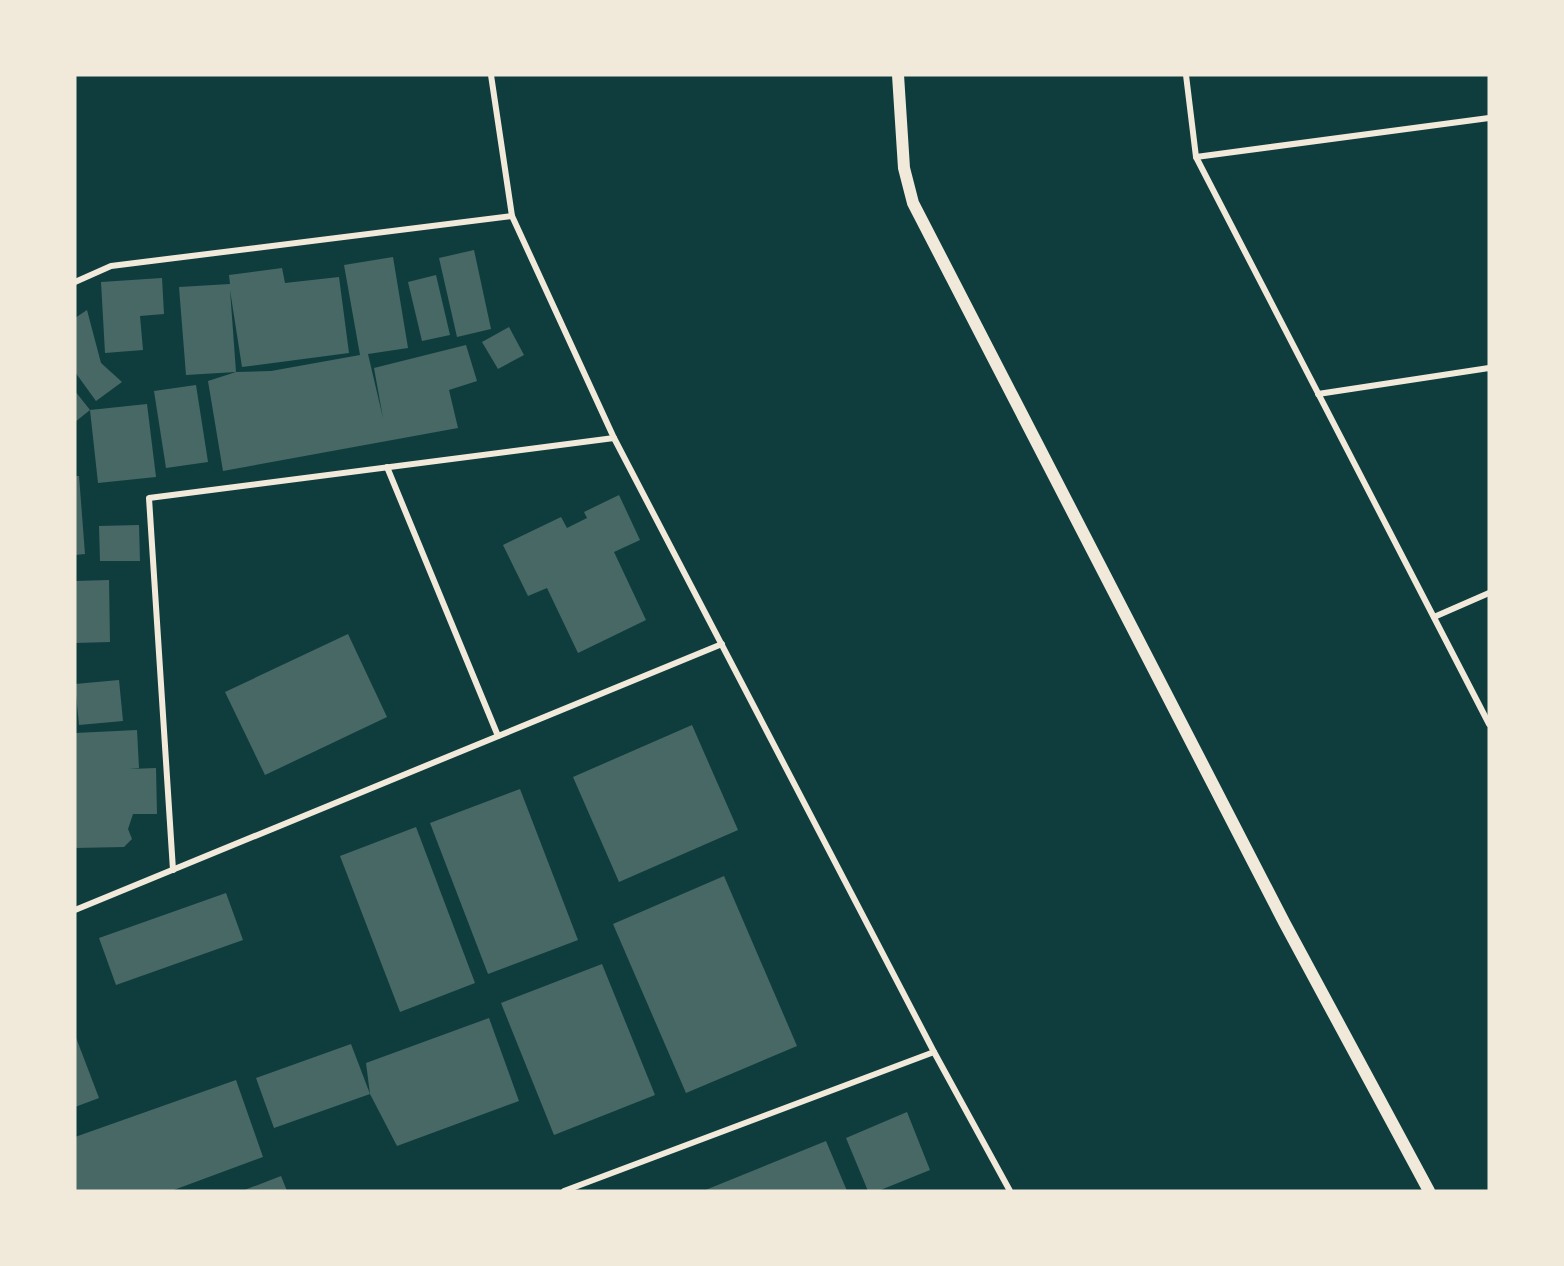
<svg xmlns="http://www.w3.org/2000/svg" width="1564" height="1266" viewBox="0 0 1564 1266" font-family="Poppins,sans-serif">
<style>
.building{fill:#486865}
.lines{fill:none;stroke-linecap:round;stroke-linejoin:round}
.minor{stroke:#f1e9da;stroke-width:6}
.secondary{stroke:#f1e9da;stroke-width:12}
</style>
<rect width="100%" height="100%" fill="#0f3d3e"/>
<g class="building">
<path d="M 474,250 L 491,329 L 457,337 L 439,258 Z"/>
<path d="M 393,257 L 408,348 L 368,354 L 383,418 L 374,368 L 466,345 L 477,381 L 449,390 L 458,428 L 223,471 L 208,381 L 236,372 L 186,375 L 179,287 L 230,284 L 229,275 L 282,268 L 285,283 L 339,277 L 349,353 L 242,367 L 230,290 L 236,372 L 271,371 L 360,355 L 344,265 Z"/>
<path d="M 436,275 L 450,335 L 422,341 L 408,282 Z"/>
<path d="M 162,278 L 164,314 L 140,316 L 143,350 L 105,353 L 101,282 Z"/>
<path d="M 87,310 L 101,363 L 122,382 L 96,401 L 75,372 L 75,318 Z"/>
<path d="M 509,327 L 524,355 L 498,369 L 482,342 Z"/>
<path d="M 196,385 L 208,462 L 166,468 L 154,391 Z"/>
<path d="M 75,391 L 90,410 L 147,404 L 156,477 L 98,483 L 90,410 L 75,422 Z"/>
<path d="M 75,476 L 79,476 L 85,554 L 75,555 Z"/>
<path d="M 619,495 L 640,540 L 614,552 L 646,620 L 578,653 L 547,588 L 528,596 L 503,545 L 561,517 L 567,528 L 587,518 L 584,512 Z"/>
<path d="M 139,525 L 140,561 L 100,561 L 99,526 Z"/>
<path d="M 109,580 L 110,642 L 75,643 L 75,581 Z"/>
<path d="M 348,634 L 387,717 L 265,775 L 225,692 Z"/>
<path d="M 119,680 L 123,721 L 79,725 L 75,684 Z"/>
<path d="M 692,725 L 738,830 L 619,882 L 573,777 Z"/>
<path d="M 137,730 L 139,768 L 129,769 L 156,768 L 157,814 L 133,814 L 128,829 L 132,839 L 124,847 L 75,848 L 75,733 Z"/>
<path d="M 520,789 L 578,940 L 488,974 L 430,823 Z"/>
<path d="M 416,827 L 475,983 L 400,1012 L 340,856 Z"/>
<path d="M 724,876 L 797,1046 L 686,1093 L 613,924 Z"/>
<path d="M 226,893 L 243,940 L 116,985 L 99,938 Z"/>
<path d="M 602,964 L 655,1095 L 554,1135 L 501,1003 Z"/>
<path d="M 489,1018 L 519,1101 L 397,1146 L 370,1094 L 366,1063 Z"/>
<path d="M 75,1035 L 99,1098 L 75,1107 Z"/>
<path d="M 351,1044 L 370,1094 L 274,1128 L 256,1078 Z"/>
<path d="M 236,1080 L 263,1157 L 171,1191 L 75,1191 L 75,1137 Z"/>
<path d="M 907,1112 L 930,1170 L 878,1191 L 868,1191 L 846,1138 Z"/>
<path d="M 826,1141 L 847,1191 L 703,1191 Z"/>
<path d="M 281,1176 L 287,1191 L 242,1191 Z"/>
</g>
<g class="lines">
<g class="minor">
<path d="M 491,75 L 512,216 L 614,438 L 934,1052 L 1010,1191"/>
<path d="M 1186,75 L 1196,157 L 1489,724"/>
<path d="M 1196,157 L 1489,118"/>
<path d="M 75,282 L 111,266 L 512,216"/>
<path d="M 1318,394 L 1489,368"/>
<path d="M 387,467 L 498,736"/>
<path d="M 1434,617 L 1489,593"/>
<path d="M 173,870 L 149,498 L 614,438"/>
<path d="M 75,910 L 722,644"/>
<path d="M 564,1191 L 934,1052"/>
</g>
<path class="secondary" d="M 898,75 L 904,168 L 913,203 L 1284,922 L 1429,1191"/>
</g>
<rect width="1564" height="1266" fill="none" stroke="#f1e9da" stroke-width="153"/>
</svg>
